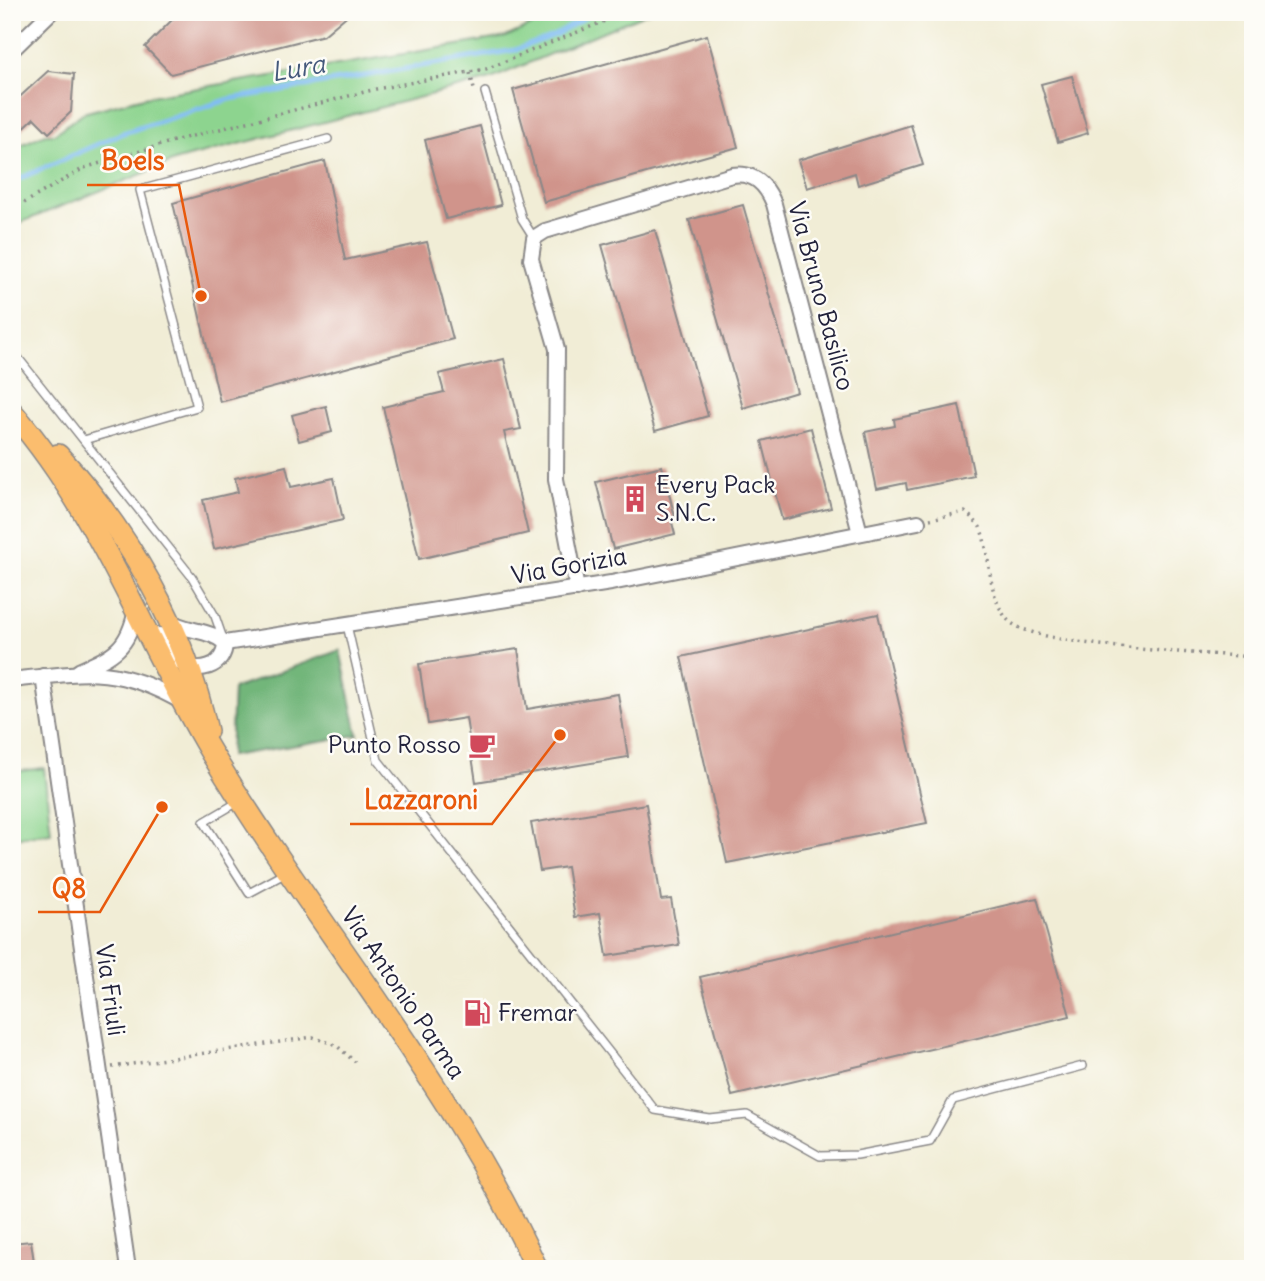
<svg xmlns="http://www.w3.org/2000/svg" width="1265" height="1281" viewBox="0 0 1265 1281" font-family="Delius,sans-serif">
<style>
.green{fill:#8dd48f;stroke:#587b65;stroke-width:2}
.forest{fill:#72b67a;stroke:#4a6c5a;stroke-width:2}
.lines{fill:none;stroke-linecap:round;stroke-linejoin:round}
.stream{stroke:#81bdf3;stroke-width:5}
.building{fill:#d0948b}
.service-casing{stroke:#8a8888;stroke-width:10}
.minor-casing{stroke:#8a8888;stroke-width:18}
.primary-casing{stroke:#8a8888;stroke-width:24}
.path{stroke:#8a8888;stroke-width:3.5;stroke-dasharray:2 5;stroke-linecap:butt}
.service{stroke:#fff;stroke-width:7}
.minor{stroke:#fff;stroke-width:14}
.primary{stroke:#fbbd6e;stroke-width:21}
.labels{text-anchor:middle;stroke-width:5;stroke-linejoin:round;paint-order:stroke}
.street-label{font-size:24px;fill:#22223b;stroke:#fdfcf7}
.poi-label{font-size:24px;fill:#22223b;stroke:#fdfcf7;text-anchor:start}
.water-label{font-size:26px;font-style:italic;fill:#43587b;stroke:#fdfcf7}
.leader{fill:none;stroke:#e8590c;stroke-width:2.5}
.callout-dot{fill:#e8590c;stroke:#fdfcf7;stroke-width:2.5}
.callout-label{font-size:26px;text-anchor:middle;font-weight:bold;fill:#e8590c;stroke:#fdfcf7;stroke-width:5;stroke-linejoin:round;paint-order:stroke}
</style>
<rect width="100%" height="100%" fill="#fdfcf7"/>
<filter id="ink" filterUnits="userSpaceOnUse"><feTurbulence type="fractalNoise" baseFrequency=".0143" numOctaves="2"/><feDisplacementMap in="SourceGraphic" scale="14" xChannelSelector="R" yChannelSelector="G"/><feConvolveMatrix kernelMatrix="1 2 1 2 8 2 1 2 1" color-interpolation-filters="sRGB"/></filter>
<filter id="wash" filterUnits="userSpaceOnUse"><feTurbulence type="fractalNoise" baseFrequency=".00686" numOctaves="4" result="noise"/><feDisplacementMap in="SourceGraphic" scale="28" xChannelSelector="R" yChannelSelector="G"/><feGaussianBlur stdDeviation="1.57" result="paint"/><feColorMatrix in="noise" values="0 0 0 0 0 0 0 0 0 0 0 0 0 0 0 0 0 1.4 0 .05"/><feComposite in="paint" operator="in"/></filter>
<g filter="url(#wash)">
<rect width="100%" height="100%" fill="#f1edd6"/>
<g class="green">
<path d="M 561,12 L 649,12 L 491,79 L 177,160 L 12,226 L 12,149 L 45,134 L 54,134 L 83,113 L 144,97 L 506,37 Z"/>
<path d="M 44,768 L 51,833 L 12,838 L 12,772 Z"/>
</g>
<path class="forest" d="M 340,650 L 358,735 L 230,756 L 233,689 Z"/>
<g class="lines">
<path class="stream" d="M 12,182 L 123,133 L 230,99 L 515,50 L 555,35 L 594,12"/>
</g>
<g id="blocks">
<g class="building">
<path d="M 180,12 L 351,12 L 324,35 L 171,74 L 145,47 Z"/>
<path d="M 707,35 L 738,147 L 544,202 L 513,90 Z"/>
<path d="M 48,71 L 74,74 L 71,112 L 49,133 L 34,118 L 12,139 L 12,104 Z"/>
<path d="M 1072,76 L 1088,133 L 1058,142 L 1041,84 Z"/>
<path d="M 911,125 L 923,165 L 858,185 L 855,173 L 807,188 L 798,160 Z"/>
<path d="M 480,126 L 501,205 L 446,219 L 425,140 Z"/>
<path d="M 325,161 L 345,260 L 427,242 L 453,339 L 220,402 L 173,203 Z"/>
<path d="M 743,205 L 797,392 L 743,408 L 689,220 Z"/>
<path d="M 655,230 L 708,416 L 655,431 L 602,245 Z"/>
<path d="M 504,359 L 521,429 L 504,432 L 528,533 L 419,559 L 383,407 L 444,392 L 439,374 Z"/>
<path d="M 959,405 L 974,476 L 907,490 L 906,483 L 877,489 L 865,432 L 895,426 L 894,419 Z"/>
<path d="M 326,406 L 332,432 L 299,441 L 292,415 Z"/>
<path d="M 811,428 L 831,508 L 782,520 L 762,441 Z"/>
<path d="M 286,466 L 291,487 L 334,478 L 343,520 L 214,549 L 203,500 L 238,492 L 235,478 Z"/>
<path d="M 662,466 L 675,517 L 671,519 L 675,534 L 613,549 L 596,482 Z"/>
<path d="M 878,614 L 927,823 L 727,863 L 681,657 Z"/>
<path d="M 518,649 L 527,709 L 618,694 L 628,757 L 476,782 L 466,718 L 428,724 L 419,664 Z"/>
<path d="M 646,804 L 661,900 L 671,899 L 679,945 L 607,956 L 600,913 L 575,917 L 567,867 L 540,871 L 531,823 Z"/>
<path d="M 1037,898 L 1070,1016 L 732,1096 L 700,977 Z"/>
<path d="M 31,1241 L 35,1269 L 12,1269 L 12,1243 Z"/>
</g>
</g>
</g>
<g filter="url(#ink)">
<use href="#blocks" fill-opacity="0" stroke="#8a8888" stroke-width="2"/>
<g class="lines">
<defs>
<g id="service">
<path d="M 485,92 L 522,219 L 534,238"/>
<path d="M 12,350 L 192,577 L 215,616 L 223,639"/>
<path d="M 84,440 L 197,407 L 140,190 L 328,139"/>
<path d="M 347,625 L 378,760 L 655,1110 L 710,1119 L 747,1115 L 820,1156 L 857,1155 L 930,1141 L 953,1100 L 1083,1066"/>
<path d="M 238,802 L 204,822 L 249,893 L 286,873"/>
</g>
<g id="minor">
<path d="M 12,50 L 51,12"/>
<path d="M 577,589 L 556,479 L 557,349 L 531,259 L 534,238 L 545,231 L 732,175 C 754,172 766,184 774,204 L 860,533"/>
<path d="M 168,620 C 185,632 210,629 225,643 L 611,583 L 918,522"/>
<path d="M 159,635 C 164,645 169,656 179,662 C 197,674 225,668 225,643"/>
<path d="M 79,671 C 114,655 128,649 136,610"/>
<path d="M 43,676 L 128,1269"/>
<path d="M 12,680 C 83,672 116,664 182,702"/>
</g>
<g id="primary">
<path d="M 12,412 C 102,515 143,639 212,754 C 317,927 452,1084 537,1269"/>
<path d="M 58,455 C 128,531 185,630 207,731"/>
</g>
</defs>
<use href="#service" class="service-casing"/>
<use href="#minor" class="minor-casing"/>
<use href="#primary" class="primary-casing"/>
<g class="path">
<path d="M 470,73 L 474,89"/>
<path d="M 12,210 L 84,168 L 177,140 L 376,89 L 486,69 L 627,12"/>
<path d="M 930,519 L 965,512 C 970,516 977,522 980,527 C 992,556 986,593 1007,619 C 1030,648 1209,653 1253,657"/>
<path d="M 112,1067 L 313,1037 L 336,1045 L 355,1062"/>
</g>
<use href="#service" class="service"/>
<use href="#minor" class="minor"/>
<use href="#primary" class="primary"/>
</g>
</g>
<defs>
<symbol id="building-bare" viewBox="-9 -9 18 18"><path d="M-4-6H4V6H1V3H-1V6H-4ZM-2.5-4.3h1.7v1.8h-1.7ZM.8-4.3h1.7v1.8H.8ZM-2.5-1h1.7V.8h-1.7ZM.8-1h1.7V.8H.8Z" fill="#d1495b" stroke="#fdfcf7" stroke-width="2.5" paint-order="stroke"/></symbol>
<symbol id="cafe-bare" viewBox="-9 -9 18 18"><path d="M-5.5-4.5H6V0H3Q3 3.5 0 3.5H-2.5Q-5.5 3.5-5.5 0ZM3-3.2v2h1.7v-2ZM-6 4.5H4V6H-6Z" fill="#d1495b" stroke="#fdfcf7" stroke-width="2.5" paint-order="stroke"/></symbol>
<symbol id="fuel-bare" viewBox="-9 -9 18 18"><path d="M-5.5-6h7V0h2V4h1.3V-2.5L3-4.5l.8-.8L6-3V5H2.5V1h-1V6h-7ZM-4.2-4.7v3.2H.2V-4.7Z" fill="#d1495b" stroke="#fdfcf7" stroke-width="2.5" paint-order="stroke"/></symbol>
</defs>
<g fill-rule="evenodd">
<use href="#building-bare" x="616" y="480" width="38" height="38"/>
<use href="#cafe-bare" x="463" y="726" width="38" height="38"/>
<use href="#fuel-bare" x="458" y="994" width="38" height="38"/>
</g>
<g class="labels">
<g class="street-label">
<text transform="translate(821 296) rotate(75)" y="8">Via Bruno Basilico</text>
<text transform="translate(569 566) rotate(-10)" y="8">Via Gorizia</text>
<text transform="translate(110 990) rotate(82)" y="8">Via Friuli</text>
<text transform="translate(403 993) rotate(56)" y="8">Via Antonio Parma</text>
</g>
<g class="poi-label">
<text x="656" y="493">Every Pack<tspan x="656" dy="28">S.N.C.</tspan></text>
<text x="461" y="753" text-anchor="end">Punto Rosso</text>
<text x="498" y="1021">Fremar</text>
</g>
<g class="water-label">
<text transform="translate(298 68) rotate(-10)" y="9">Lura</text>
</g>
</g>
<path class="leader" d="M201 296L179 185H87M560 735L492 824H350M162 807L100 912H38"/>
<g class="callout-dot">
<circle cx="201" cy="296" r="7"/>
<circle cx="560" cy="735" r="7"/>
<circle cx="162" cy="807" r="7"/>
</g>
<g class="callout-label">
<text x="133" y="170">Boels</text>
<text x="421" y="809">Lazzaroni</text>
<text x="69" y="898">Q8</text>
</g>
<rect width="1265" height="1281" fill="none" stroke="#fdfcf7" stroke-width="42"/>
</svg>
